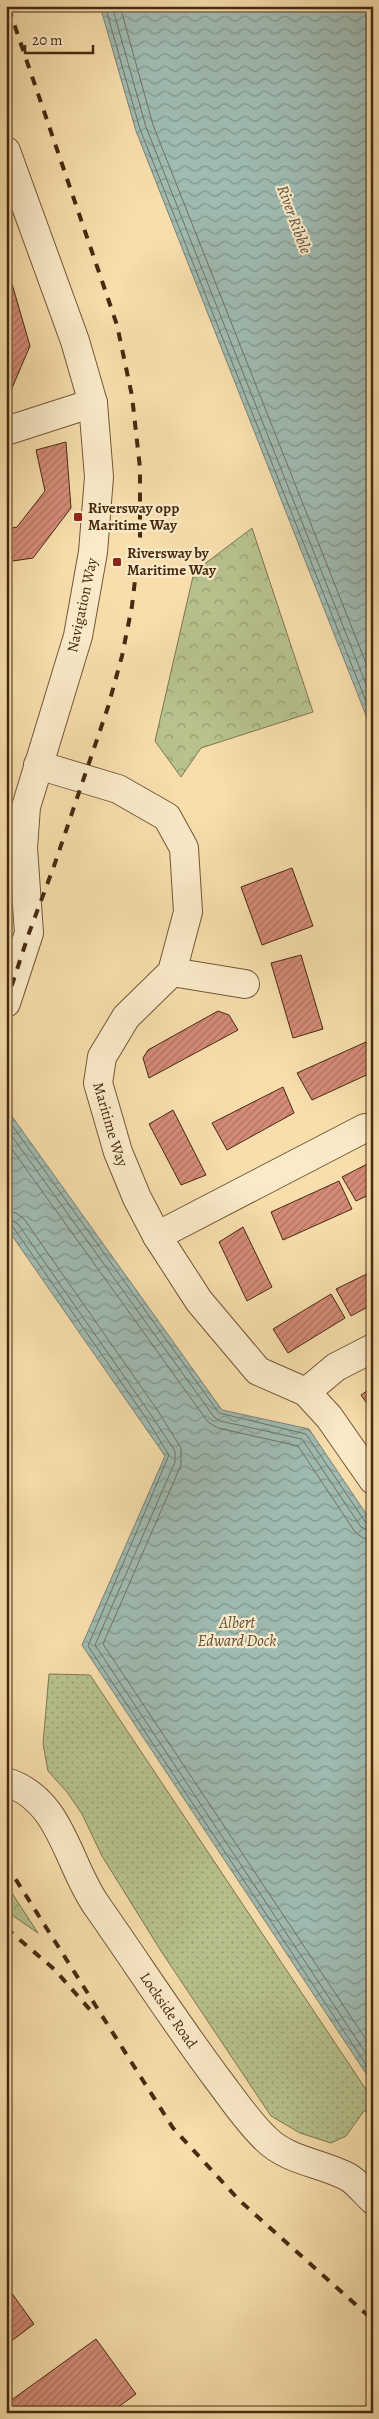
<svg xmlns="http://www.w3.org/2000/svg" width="379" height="2419" viewBox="0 0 379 2419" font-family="Alegreya,serif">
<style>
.grass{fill:url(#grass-dots);stroke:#7f764e}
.forest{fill:url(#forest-crowns);stroke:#7f764e}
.water{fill:url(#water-waves);stroke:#7c8171}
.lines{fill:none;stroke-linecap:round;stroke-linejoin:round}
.shore{stroke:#737261;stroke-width:1}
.building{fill:url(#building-hatch);stroke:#472a10}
.minor-casing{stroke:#735737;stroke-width:30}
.minor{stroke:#faeac9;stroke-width:28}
.rail{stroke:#472a10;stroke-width:4;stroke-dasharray:9 9;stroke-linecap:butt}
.poi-dot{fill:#8f2418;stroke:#faeac9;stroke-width:2}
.labels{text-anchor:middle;stroke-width:4.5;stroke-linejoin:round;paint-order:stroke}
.poi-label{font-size:15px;font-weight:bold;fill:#472a10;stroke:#faeac9;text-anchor:start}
.street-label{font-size:15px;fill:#472a10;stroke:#faeac9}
.water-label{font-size:16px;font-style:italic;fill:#5d4e38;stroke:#faeac9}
</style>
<defs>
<pattern id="grass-dots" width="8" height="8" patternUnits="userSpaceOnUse" patternTransform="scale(1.25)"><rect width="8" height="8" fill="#b7c28d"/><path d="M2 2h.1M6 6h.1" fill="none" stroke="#979e72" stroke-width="1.8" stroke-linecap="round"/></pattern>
<pattern id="forest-crowns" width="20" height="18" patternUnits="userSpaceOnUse" patternTransform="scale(1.25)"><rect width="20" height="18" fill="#b7c28d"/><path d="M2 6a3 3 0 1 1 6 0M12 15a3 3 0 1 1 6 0" fill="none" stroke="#979e72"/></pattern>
<pattern id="water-waves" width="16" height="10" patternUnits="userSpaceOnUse" patternTransform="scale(1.25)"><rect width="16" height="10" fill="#9fbbb2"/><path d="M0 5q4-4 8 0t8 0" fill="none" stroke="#83988f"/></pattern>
<pattern id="building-hatch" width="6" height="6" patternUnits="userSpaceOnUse" patternTransform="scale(1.25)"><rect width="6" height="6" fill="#d48b77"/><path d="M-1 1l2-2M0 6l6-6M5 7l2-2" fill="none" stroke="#ae7260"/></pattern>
</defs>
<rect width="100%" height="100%" fill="#f7deac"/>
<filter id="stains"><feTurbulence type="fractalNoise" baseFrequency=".004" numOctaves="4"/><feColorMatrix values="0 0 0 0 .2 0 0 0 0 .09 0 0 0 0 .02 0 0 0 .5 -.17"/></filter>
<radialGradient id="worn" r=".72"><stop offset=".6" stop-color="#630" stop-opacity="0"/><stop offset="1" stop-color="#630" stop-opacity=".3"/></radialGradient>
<path class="grass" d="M 49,1674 L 90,1675 L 373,2100 L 373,2111 L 364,2111 L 346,2136 L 331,2143 L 300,2133 L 271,2116 L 161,1951 L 102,1856 L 82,1814 L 67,1792 L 48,1771 L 43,1744 Z"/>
<g class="forest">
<path d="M 252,528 L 313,712 L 201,748 L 181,777 L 155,741 L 194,572 Z"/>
<path d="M 6,1884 L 38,1933 L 6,1911 Z"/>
</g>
<g class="water">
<path d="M 100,6 L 373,6 L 373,733 L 136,131 Z"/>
<path d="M 6,1108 L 222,1410 L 309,1429 L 373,1524 L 373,2084 L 82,1645 L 165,1456 L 6,1227 Z"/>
</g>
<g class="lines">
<g class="shore">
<path d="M 105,6 L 140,129 L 373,719"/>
<path d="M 112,6 L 146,127 L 373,702"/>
<path d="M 120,6 L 153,125 L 373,681"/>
<path d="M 6,1117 L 219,1413 L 306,1434 L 366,1523 L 373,1526"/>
<path d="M 6,1128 L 214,1417 L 220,1421 L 302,1439 L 361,1527 L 373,1532"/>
<path d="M 6,1141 L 208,1422 L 218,1428 L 298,1446 L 355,1532 L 363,1538 L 373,1540"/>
<path d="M 6,1211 L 16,1213 L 24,1219 L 158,1411 L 181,1448 L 181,1465 L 103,1644 L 373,2050"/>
<path d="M 6,1218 L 18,1224 L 151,1415 L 175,1451 L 175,1462 L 95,1645 L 373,2064"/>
<path d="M 6,1225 L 13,1227 L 146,1418 L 169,1455 L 88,1646 L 373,2075"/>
</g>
</g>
<g class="building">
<path d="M 6,276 L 10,277 L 30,346 L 9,395 L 6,396 Z"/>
<path d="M 66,442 L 71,508 L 33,558 L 6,562 L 6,529 L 17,527 L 45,491 L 36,450 Z"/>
<path d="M 292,868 L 313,926 L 262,945 L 241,887 Z"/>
<path d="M 301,955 L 323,1029 L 293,1038 L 271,963 Z"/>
<path d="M 218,1011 L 229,1015 L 238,1030 L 149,1078 L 143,1058 L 148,1050 Z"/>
<path d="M 366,1042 L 373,1058 L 373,1072 L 312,1100 L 297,1073 Z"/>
<path d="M 283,1087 L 294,1113 L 227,1150 L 212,1123 Z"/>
<path d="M 173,1110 L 206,1175 L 181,1185 L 149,1124 Z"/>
<path d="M 373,1161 L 373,1193 L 356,1201 L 342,1177 Z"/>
<path d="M 339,1181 L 352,1209 L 283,1240 L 271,1212 Z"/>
<path d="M 243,1227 L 272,1287 L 247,1301 L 219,1242 Z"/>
<path d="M 373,1271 L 373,1304 L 351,1316 L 336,1289 Z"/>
<path d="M 331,1294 L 345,1318 L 288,1353 L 273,1329 Z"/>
<path d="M 373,1387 L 373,1412 L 361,1395 Z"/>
<path d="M 8,2288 L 34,2324 L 6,2345 L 6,2289 Z"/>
<path d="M 96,2339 L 136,2394 L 110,2413 L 6,2413 L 6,2404 Z"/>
</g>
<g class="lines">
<defs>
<g id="minor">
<path d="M 6,151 L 75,341 L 93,403 L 99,477 L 93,552 L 78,636 L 26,807 L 23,848 L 29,933 L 6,1003"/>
<path d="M 6,431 L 93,403"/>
<path id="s1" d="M 38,765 L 118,789 L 167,817 L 184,848 L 188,912 L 172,972 L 126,1017 L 102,1057 L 98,1083 L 105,1107 L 118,1152 L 137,1198 L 157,1236 L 199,1301 L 258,1371 L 306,1392 L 329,1417 L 373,1480"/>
<path d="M 172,972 L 245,984"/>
<path d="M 157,1236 L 365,1128"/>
<path d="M 306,1392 L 336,1367 L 373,1348"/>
<path id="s2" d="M 6,1782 C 62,1799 67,1864 97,1906 C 137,1963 175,2022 216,2077 C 232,2098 247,2121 266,2139 C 288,2161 322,2163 348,2177 C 357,2182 365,2193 373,2200"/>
</g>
</defs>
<use href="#minor" class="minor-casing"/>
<use href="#minor" class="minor"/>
<g class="rail">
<path d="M 6,1003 L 29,933 L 54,866 L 108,707 L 122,656 L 132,606 L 140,537 L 140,468 L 132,396 L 117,325 L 8,6"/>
<path d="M 6,1864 L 173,2128 L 239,2200 L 373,2320"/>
<path d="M 6,1928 L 54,1969 L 92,2012"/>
</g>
</g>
<g class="poi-dot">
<rect x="73" y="512" width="10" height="10" rx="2.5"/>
<rect x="112" y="557" width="10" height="10" rx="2.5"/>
</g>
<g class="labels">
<g class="poi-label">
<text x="88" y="513">Riversway opp<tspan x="88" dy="17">Maritime Way</tspan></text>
<text x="127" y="558">Riversway by<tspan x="127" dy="17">Maritime Way</tspan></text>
</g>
<g class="street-label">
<text transform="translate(82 605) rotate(-78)" y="5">Navigation Way</text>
<text dy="5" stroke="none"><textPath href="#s1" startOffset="482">Maritime Way</textPath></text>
<text dy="5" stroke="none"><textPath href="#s2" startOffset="285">Lockside Road</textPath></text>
</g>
<g class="water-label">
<text transform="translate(295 219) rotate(70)" y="6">River Ribble</text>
<text x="237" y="1628">Albert<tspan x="237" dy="18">Edward Dock</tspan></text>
</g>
</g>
<rect width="379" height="2419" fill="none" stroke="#f7deac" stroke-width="25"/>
<rect x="8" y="8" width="364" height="2404" fill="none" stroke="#472a10" stroke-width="2.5"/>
<rect x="12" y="12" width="354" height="2394" fill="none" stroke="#472a10"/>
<path d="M25 45v8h68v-8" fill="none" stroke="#472a10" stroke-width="2.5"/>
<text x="32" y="45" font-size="15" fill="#472a10" stroke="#faeac9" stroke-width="4" paint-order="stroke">20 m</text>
<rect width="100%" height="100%" filter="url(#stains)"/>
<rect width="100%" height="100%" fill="url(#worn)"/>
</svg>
